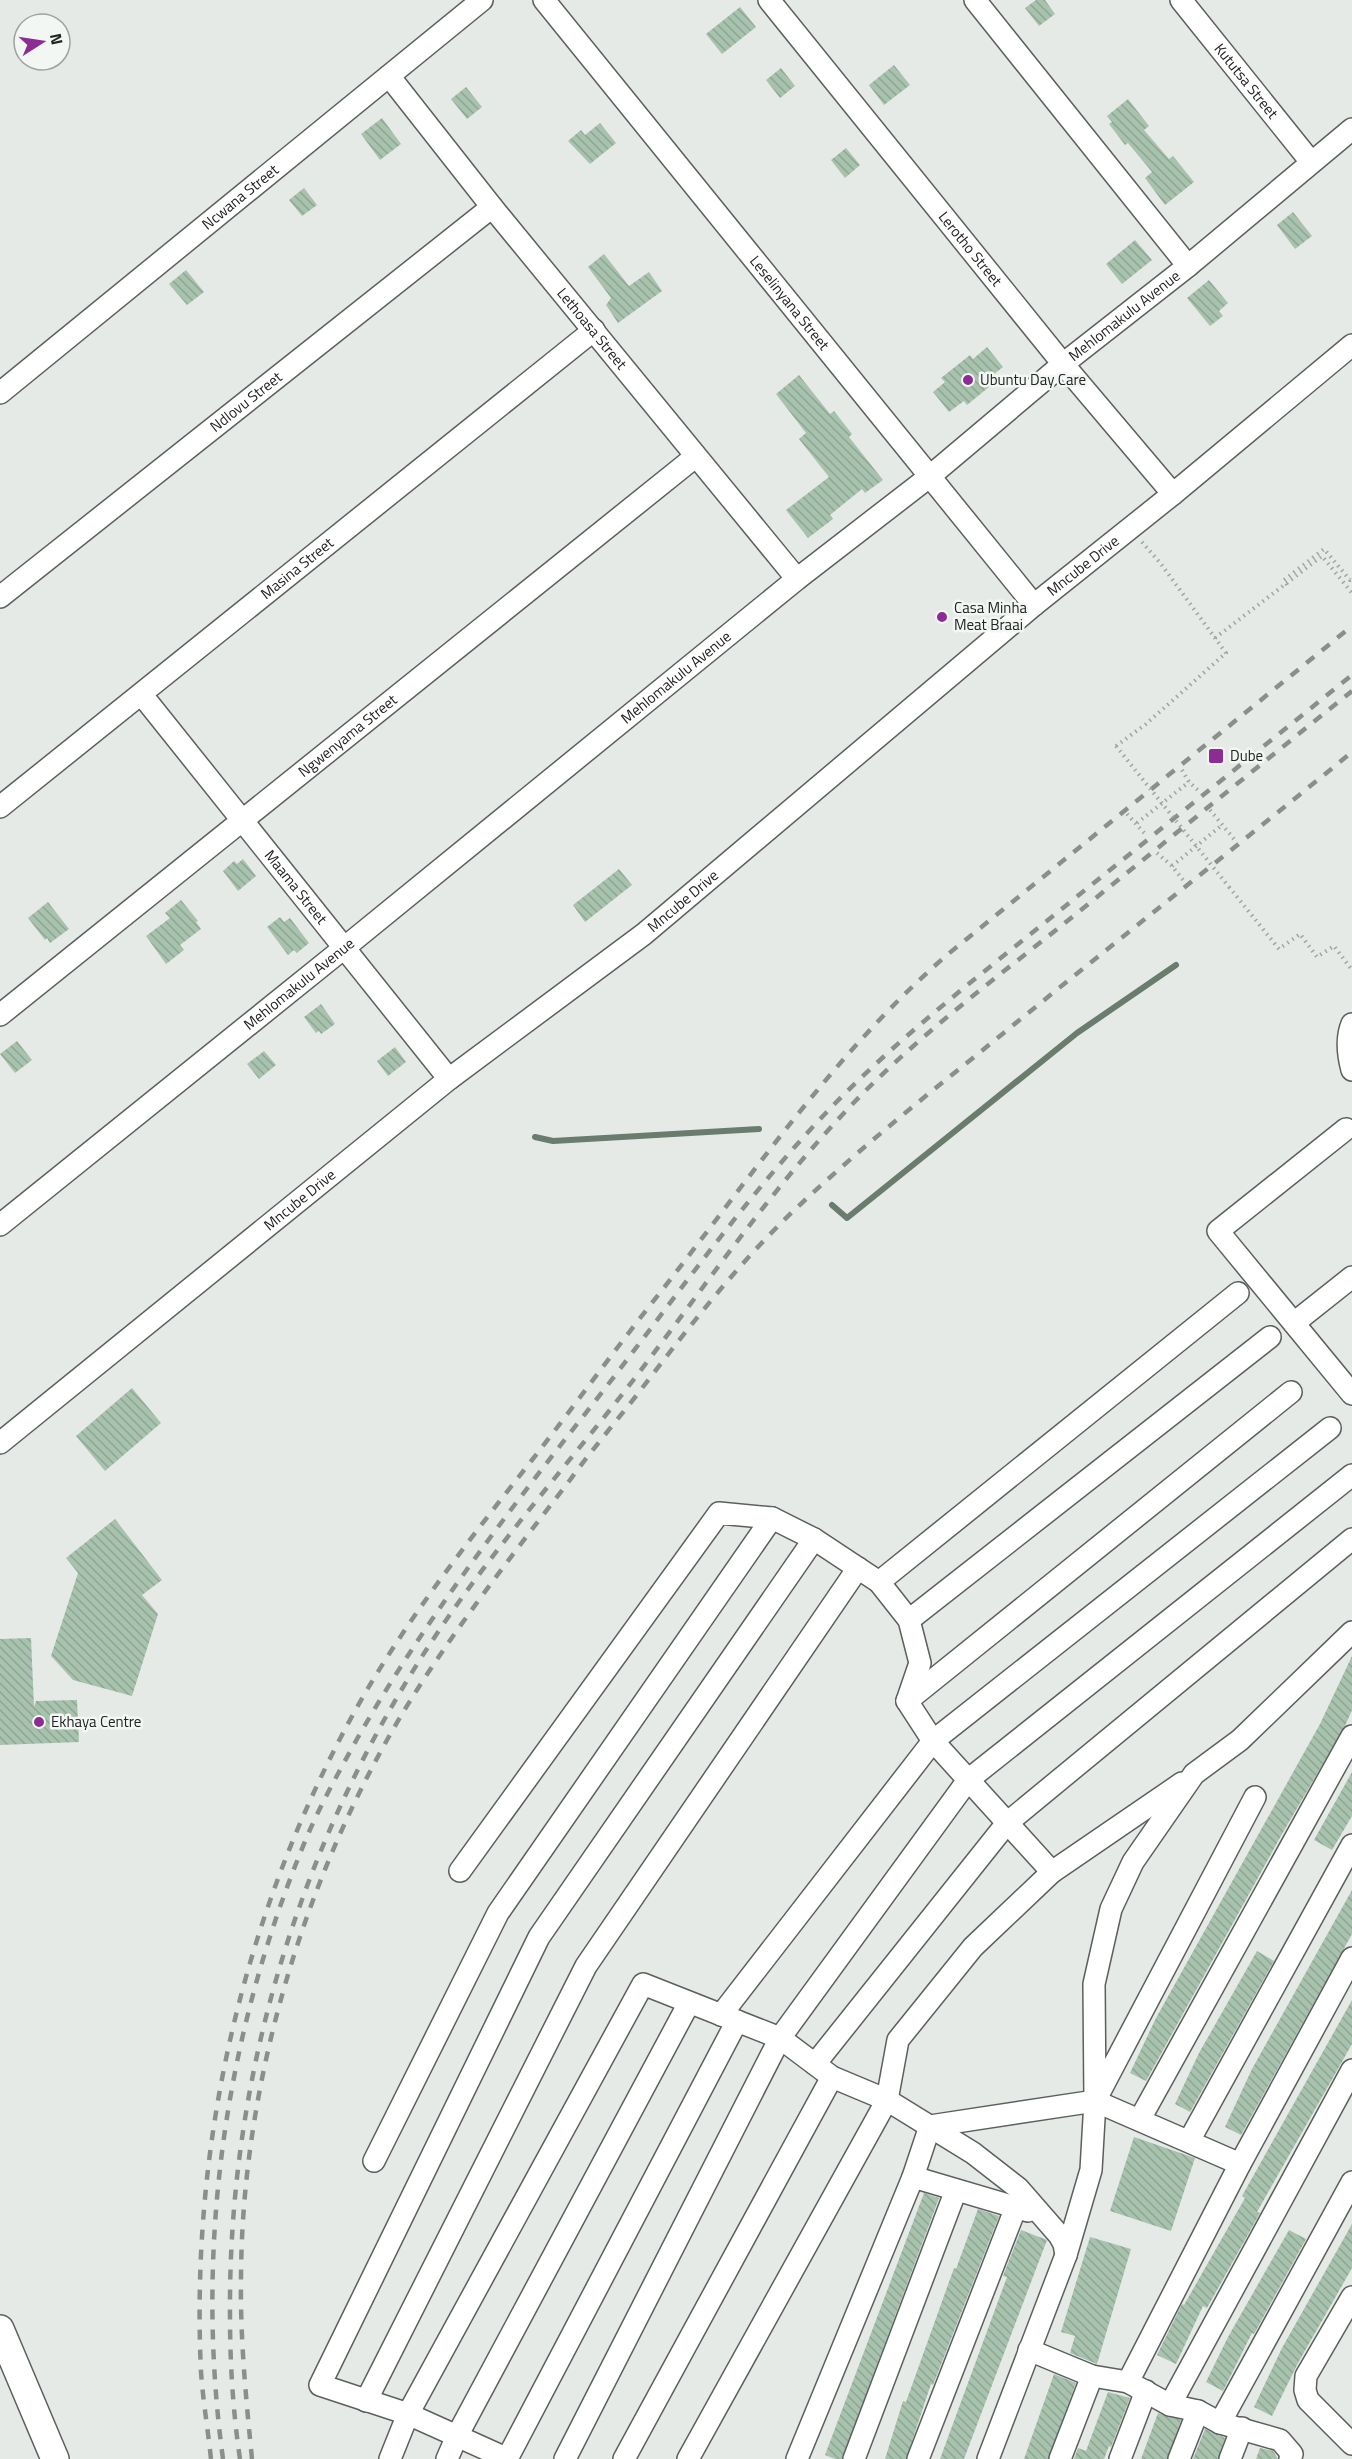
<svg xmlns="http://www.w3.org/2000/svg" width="1352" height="2459" viewBox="0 0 1352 2459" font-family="'Titillium Web',sans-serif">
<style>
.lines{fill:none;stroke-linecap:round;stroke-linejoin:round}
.stream{stroke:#697c6e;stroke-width:6}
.building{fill:url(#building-back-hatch)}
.minor-casing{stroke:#5c605d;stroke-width:24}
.major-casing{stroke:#5c605d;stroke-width:30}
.path{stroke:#a1a5a2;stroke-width:4;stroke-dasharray:1.5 4.5;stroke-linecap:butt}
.minor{stroke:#fff;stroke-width:21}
.major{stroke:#fff;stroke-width:27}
.rail{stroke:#8b8f8c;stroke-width:4.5;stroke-dasharray:10 10;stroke-linecap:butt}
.path-bridge{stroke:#a1a5a2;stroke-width:4;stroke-dasharray:1.5 4.5;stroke-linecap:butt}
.poi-dot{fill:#8c2c94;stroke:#f3f7f4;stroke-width:2}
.labels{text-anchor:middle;stroke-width:5;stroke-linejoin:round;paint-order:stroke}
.street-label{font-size:15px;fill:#222322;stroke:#f3f7f4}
.poi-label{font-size:15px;fill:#222322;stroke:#f3f7f4;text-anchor:start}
</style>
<defs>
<pattern id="building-back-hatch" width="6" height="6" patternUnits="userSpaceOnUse" patternTransform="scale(1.5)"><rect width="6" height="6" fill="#a7c2ad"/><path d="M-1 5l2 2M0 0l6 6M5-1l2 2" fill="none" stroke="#8fa695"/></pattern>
</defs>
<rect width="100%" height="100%" fill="#e5eae6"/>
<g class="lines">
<g class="stream">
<path d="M 535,1137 L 553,1141 L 759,1129"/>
<path d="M 832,1205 L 847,1218 L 1077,1033 L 1176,965"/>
</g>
</g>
<g class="building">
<path d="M 1036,0 L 1045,0 L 1055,14 L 1039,26 L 1025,8 Z"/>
<path d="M 740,7 L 756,27 L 722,54 L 706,34 Z"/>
<path d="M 894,65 L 910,85 L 884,105 L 869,85 Z"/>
<path d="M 781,68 L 795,86 L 780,98 L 766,80 Z"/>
<path d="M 466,87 L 482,107 L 467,119 L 451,99 Z"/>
<path d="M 1128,99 L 1149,126 L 1144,130 L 1169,159 L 1173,156 L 1194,182 L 1165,205 L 1145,178 L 1152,172 L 1128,143 L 1125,145 L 1109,124 L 1112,122 L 1107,116 Z"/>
<path d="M 382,118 L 401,144 L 380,160 L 361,134 Z"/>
<path d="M 600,123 L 616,143 L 590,164 L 568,141 L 581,130 L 585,135 Z"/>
<path d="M 846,148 L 860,165 L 845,178 L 831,160 Z"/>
<path d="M 304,188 L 317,205 L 302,216 L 289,200 Z"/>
<path d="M 1293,212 L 1312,236 L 1295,249 L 1277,225 Z"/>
<path d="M 1135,240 L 1152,260 L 1122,284 L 1106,264 Z"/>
<path d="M 604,254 L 629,286 L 649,272 L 662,291 L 618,323 L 606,305 L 611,298 L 588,267 Z"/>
<path d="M 186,270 L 204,292 L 187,305 L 169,284 Z"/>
<path d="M 1209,280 L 1228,303 L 1219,311 L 1223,316 L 1210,326 L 1187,298 Z"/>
<path d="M 987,347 L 1003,367 L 990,377 L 995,382 L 967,405 L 964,401 L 949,412 L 933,392 L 945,382 L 941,378 L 970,355 L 973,359 Z"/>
<path d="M 799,375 L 830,414 L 834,411 L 852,434 L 849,437 L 883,480 L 865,493 L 862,489 L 830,515 L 833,519 L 808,538 L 786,510 L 829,477 L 799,439 L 806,433 L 776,394 Z"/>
<path d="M 243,859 L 256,876 L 238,891 L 223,871 L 234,861 L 237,864 Z"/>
<path d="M 619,869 L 632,885 L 585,922 L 573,905 Z"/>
<path d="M 181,900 L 198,921 L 196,922 L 201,929 L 180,945 L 184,950 L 166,964 L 146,936 L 170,918 L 165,913 Z"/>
<path d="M 48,902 L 69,929 L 50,943 L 47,938 L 45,940 L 28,918 Z"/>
<path d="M 280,917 L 284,922 L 290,918 L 309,943 L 297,953 L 294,950 L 288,955 L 267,927 Z"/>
<path d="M 321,1004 L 335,1024 L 321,1034 L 319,1031 L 316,1033 L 304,1017 Z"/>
<path d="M 17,1041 L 32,1060 L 15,1073 L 0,1054 Z"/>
<path d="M 395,1047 L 406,1062 L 388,1076 L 377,1061 Z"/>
<path d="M 264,1051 L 276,1065 L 259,1079 L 247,1064 Z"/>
<path d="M 132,1388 L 161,1423 L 105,1471 L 76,1436 Z"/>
<path d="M 115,1519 L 162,1580 L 142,1595 L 158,1614 L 132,1696 L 73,1680 L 51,1656 L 78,1573 L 66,1558 Z"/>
<path d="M 31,1638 L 34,1707 L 36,1701 L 77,1700 L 79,1742 L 0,1745 L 0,1639 Z"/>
<path d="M 1352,1656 L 1352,1710 L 1345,1726 L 1282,1834 L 1146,2081 L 1130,2073 L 1156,2018 L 1320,1724 Z"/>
<path d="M 1352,1772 L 1352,1816 L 1332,1850 L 1314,1840 Z"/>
<path d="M 1352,1890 L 1352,1934 L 1241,2135 L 1225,2127 L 1252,2069 Z"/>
<path d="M 1257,1951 L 1274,1961 L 1190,2112 L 1175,2104 L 1199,2053 Z"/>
<path d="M 1352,2000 L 1352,2044 L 1257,2212 L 1260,2213 L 1226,2274 L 1207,2308 L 1203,2306 L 1176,2364 L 1157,2355 L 1182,2304 L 1184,2305 L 1245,2198 L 1242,2196 Z"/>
<path d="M 1134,2137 L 1195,2158 L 1171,2231 L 1110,2211 Z"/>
<path d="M 924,2193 L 939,2198 L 842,2459 L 835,2459 L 825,2455 Z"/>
<path d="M 978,2209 L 999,2216 L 933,2385 L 931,2384 L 906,2459 L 885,2459 L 903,2401 L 906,2402 L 954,2268 L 956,2269 Z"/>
<path d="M 1352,2224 L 1352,2268 L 1298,2363 L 1272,2416 L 1254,2407 L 1282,2348 Z"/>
<path d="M 1021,2230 L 1047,2240 L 964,2459 L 940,2459 L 1007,2277 L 1003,2276 Z"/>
<path d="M 1289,2230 L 1306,2239 L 1254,2334 L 1252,2333 L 1223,2391 L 1206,2382 L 1228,2337 Z"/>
<path d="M 1090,2237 L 1131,2249 L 1097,2364 L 1070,2353 L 1075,2336 L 1061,2332 Z"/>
<path d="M 1054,2374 L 1076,2383 L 1048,2459 L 1024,2459 Z"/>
<path d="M 1108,2392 L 1130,2398 L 1111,2447 L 1109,2446 L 1104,2459 L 1074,2459 L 1078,2448 L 1086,2451 Z"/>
<path d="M 1158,2413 L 1181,2420 L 1167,2459 L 1141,2459 Z"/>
<path d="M 1205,2429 L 1225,2438 L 1218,2459 L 1193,2459 Z"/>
<path d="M 1260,2448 L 1273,2451 L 1278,2459 L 1256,2459 Z"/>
</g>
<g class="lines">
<defs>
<g id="minor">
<path id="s1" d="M 544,0 L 1034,605"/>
<path id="s2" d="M 769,0 L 1063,364 L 1173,494"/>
<path d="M 975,0 L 1188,266"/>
<path id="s3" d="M 1181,0 L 1311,162"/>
<path id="s4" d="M 389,76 L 492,207 L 797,579"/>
<path id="s5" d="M 0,393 L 482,0"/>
<path id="s6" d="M 0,597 L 492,207"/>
<path id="s7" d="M 142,695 L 449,1079"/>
<path id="s8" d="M 0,807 L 594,330"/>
<path id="s9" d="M 0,1015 L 695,457"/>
<path d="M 1352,1024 C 1346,1038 1348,1055 1352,1070"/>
<path d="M 1346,1129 L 1218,1231 L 1352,1394"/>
<path id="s10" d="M 0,1225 L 344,948 L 797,579 L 929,477 L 1063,364 L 1188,266 L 1352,129"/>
<path d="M 1294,1323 L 1352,1277"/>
<path id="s11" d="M 0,1443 L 449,1079 L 644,934 L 1034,605 L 1173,494 L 1352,345"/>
<path d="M 879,1582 L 1238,1293"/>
<path d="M 909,1620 L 1270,1337"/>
<path d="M 907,1701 L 1291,1392"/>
<path d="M 460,1871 L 719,1513 L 772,1518 L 814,1539 L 879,1582 L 909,1620 L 920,1663 L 907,1701 L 933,1741 L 1052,1872"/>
<path d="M 721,2015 L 933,1741 L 1330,1428"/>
<path d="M 815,2064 L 1007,1823 L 1352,1539"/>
<path d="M 1096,2099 L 1255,1797"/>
<path d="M 1140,2119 L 1352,1736"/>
<path d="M 1189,2141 L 1352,1845"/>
<path d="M 374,2161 L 498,1913 L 772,1518"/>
<path d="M 913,2177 L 1028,2211"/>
<path d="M 1352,2297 L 1306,2376 L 1305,2390 L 1308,2400 L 1352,2444"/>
<path d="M 1029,2350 L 1092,2376 L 1128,2382 L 1170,2405 L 1198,2411 L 1220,2423 L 1280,2440 L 1292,2454 L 1290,2459"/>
<path d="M 1128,2382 L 1240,2164 L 1352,1958"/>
<path d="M 366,2401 L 586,1966 L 858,1568"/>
<path d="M 1170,2405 L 1352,2070"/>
<path d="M 1220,2423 L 1352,2182"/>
<path d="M 390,2459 L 408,2414 L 643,1984 L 780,2038 L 832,2077 L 887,2100 L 973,2153 L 1018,2188 L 1059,2235 L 1064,2244 L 1066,2255"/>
<path d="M 447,2459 L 457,2436 L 689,2003"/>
<path d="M 507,2459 L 737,2021"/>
<path d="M 508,2459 L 408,2414 L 320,2385 L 539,1937 L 814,1539"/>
<path d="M 565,2459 L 780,2038 L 968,1780 L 1352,1475"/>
<path d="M 624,2459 L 832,2077"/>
<path d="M 688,2459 L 887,2100 L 898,2040 L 973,1947 L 1052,1872 L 1182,1783"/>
<path d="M 797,2459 L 913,2177 L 930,2126 L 1095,2101 L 1240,2164"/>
<path d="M 854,2459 L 956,2190"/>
<path d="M 918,2459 L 1016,2207"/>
<path d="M 988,2459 L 1066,2255 L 1091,2170 L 1095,2101 L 1094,1984 L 1111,1909 L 1133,1862 L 1194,1774 L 1240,1740 L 1352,1632"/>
<path d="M 1060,2459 L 1092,2376"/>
<path d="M 1120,2459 L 1146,2391"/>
<path d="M 1179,2459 L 1198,2411"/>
<path d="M 1230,2459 L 1242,2428"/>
</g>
<path id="major" d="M 0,2329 L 55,2459"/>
</defs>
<use href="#minor" class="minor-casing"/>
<use href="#major" class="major-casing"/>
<g class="path">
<path d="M 1287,585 L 1284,580 L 1324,549 L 1350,580 L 1352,579"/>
<path d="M 1215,638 L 1322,556 L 1352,593"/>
<path d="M 1116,746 L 1146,724 L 1226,653 L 1161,564 L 1142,542"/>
<path d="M 1182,770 L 1189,782 L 1200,792"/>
<path d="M 1210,810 L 1234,839"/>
<path d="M 1127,814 L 1146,835"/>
<path d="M 1137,823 L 1189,782"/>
<path d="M 1157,853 L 1172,866 L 1183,880"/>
<path d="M 1172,866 L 1222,825"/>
<path d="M 1229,887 L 1279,949 L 1300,934 L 1317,957 L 1334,946 L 1352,970"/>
</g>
<use href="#minor" class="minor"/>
<use href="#major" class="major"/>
<g class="rail">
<path d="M 211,2459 C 208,2430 203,2401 201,2372 C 190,2142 244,1911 356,1709 C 406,1620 469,1540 532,1460 C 575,1405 616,1348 659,1294 C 751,1177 835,1052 947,955 L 1352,626"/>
<path d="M 223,2459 C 194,2247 225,2029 309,1832 C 323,1800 340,1770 357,1739 C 426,1618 510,1509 596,1400 C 671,1304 740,1204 823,1116 C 869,1067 920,1024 971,982 L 1352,675"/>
<path d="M 240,2459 C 233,2412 230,2364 230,2316 C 228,2092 291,1871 408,1679 C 467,1581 542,1495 613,1406 C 690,1309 759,1203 844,1113 C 909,1043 987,985 1061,926 C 1158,848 1255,769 1352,691"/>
<path d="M 252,2459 C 246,2398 240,2338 241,2277 C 242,2072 312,1850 424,1679 C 469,1610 520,1545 570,1480 C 591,1451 614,1424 636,1396 C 689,1327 740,1260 804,1201 C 862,1147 923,1098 984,1049 C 1106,949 1230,852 1352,752"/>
</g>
<path class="path-bridge" d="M 1116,746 L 1229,887"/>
</g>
<g class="poi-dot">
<circle cx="968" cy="380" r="6"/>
<circle cx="942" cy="617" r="6"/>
<rect x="1208" y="748" width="16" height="16" rx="3"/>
<circle cx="39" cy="1722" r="6"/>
</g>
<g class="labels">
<g class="street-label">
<text dy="5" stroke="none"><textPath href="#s3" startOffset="104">Kututsa Street</textPath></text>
<text dy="5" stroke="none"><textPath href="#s5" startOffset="310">Ncwana Street</textPath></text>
<text dy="5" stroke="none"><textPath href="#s2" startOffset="320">Lerotho Street</textPath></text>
<text dy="5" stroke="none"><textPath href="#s1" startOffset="390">Leselinyana Street</textPath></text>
<text dy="5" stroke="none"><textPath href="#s10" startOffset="1446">Mehlomakulu Avenue</textPath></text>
<text dy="5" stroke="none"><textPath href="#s4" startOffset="324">Lethoasa Street</textPath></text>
<text dy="5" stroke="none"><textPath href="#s6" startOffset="314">Ndlovu Street</textPath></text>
<text dy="5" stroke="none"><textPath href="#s11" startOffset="1394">Mncube Drive</textPath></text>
<text dy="5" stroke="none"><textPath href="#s8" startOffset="381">Masina Street</textPath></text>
<text dy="5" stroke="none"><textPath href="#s10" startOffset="870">Mehlomakulu Avenue</textPath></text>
<text dy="5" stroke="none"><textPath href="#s9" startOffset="446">Ngwenyama Street</textPath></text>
<text dy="5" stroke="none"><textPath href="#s7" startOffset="246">Maama Street</textPath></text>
<text dy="5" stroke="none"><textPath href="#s11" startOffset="872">Mncube Drive</textPath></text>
<text dy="5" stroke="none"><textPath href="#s10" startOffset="384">Mehlomakulu Avenue</textPath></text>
<text dy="5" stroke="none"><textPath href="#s11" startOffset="386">Mncube Drive</textPath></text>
</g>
<g class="poi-label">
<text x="980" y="385">Ubuntu Day Care</text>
<text x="954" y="613">Casa Minha<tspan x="954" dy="17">Meat Braai</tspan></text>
<text x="1230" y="761">Dube</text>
<text x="51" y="1727">Ekhaya Centre</text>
</g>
</g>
<g transform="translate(42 42) rotate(78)"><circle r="28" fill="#f3f7f4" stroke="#9fa2a0" stroke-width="1.5"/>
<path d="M0-4.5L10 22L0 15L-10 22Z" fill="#8c2c94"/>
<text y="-9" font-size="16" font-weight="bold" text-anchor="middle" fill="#222322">N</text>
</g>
</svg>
